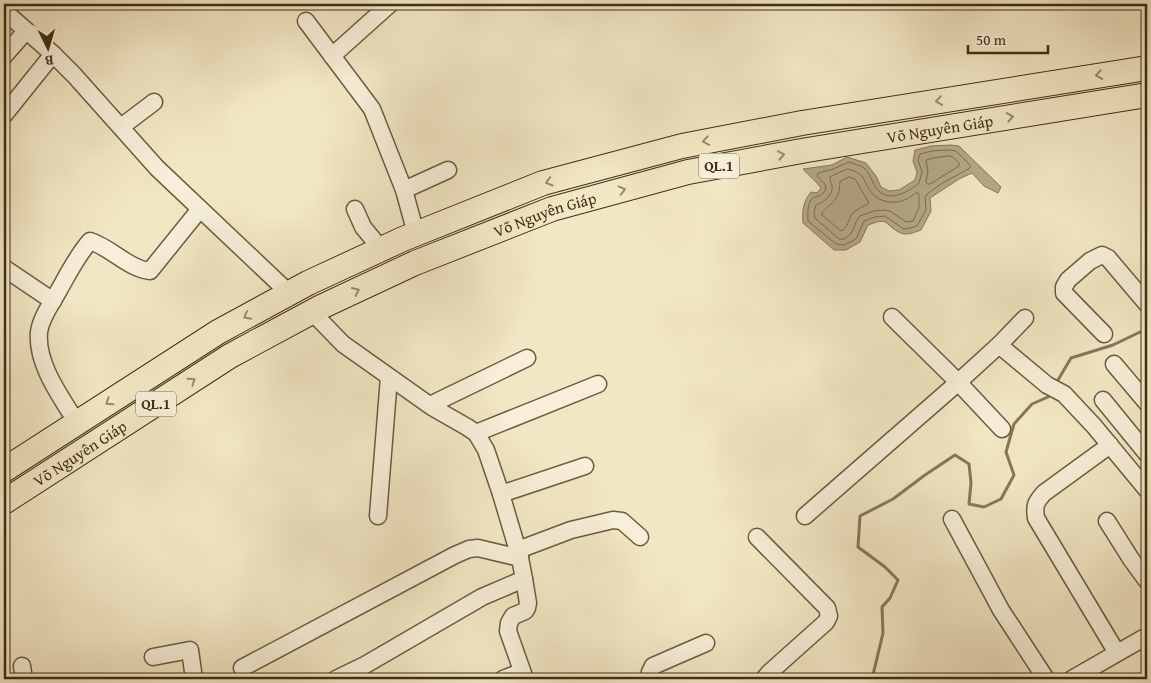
<svg xmlns="http://www.w3.org/2000/svg" width="1151" height="683" viewBox="0 0 1151 683" font-family="'Gentium Book Plus',serif">
<style>
.water{fill:#b5a888;stroke:#86775a}
.lines{fill:none;stroke-linecap:round;stroke-linejoin:round}
.shore{stroke:#7a6b4e;stroke-width:1}
.stream{stroke:#86775a;stroke-width:3}
.minor-casing{stroke:#6c5c40;stroke-width:19}
.highway-casing{stroke:#402e14;stroke-width:26}
.minor{stroke:#f7efd9;stroke-width:16}
.highway{stroke:#f2e7c4;stroke-width:24}
.oneway{stroke:#998a6c}
.labels{text-anchor:middle;stroke-width:4;stroke-linejoin:round;paint-order:stroke}
.shield{fill:#f7efd9;stroke:#77684f;stroke-width:1}
.shield-label{font-size:15px;font-weight:bold;fill:#402e14}
.street-label{font-size:16px;fill:#402e14;stroke:#f7efd9}
</style>
<rect width="100%" height="100%" fill="#f2e7c4"/>
<filter id="stains"><feTurbulence type="fractalNoise" baseFrequency=".004" numOctaves="4"/><feColorMatrix values="0 0 0 0 .2 0 0 0 0 .09 0 0 0 0 .02 0 0 0 .5 -.17"/></filter>
<radialGradient id="worn" r=".72"><stop offset=".6" stop-color="#630" stop-opacity="0"/><stop offset="1" stop-color="#630" stop-opacity=".3"/></radialGradient>
<path class="water" d="M 951,145 L 959,146 L 1001,187 L 998,193 L 984,186 L 972,173 L 959,179 L 930,198 L 931,211 L 921,230 C 915,232 907,236 901,233 C 884,226 891,216 868,225 L 860,242 L 846,250 L 834,250 L 803,223 C 802,211 803,202 811,192 L 817,193 L 821,188 C 816,181 809,176 803,169 L 832,165 L 847,157 L 866,163 L 876,176 L 881,187 L 889,191 L 899,190 L 915,180 L 917,172 L 913,161 L 915,150 L 931,146 Z"/>
<g class="lines">
<g class="shore">
<path d="M 950,150 L 956,151 L 970,165 L 970,168 L 941,184 L 927,194 L 925,198 L 926,210 L 917,226 L 910,228 L 904,229 L 885,216 L 875,217 L 864,221 L 856,239 L 844,245 L 836,244 L 808,221 C 808,214 807,204 812,199 C 818,194 820,199 826,189 L 825,184 L 817,176 L 818,173 L 833,169 L 849,162 C 853,164 860,165 864,168 C 870,173 872,182 876,188 C 887,204 909,192 919,183 L 922,172 L 918,160 L 920,154 L 932,151 Z"/>
<path d="M 950,156 L 953,157 L 959,163 L 959,166 L 930,184 L 927,184 L 926,182 L 928,171 L 926,160 L 933,158 Z"/>
<path d="M 848,169 C 867,174 862,181 872,193 C 879,202 892,204 902,201 C 907,199 912,196 916,193 L 918,193 L 919,195 L 919,208 L 913,221 L 906,222 L 890,211 L 885,210 L 874,211 L 860,216 L 857,220 L 851,234 L 844,239 L 839,239 L 815,218 L 814,212 L 816,205 C 824,202 834,195 832,185 C 831,183 830,180 830,177 Z"/>
<path d="M 849,177 L 855,179 L 869,203 C 864,207 857,208 852,214 C 848,220 848,228 841,231 L 822,215 L 822,213 C 833,200 839,202 840,182 Z"/>
</g>
<g class="stream">
<path d="M 1055,385 L 1071,358 L 1113,345 L 1140,332 L 1147,331"/>
<path d="M 872,679 L 883,633 L 882,607 L 890,598 L 898,580 L 885,567 L 858,547 L 860,516 L 893,499 L 925,475 L 955,455 L 969,464 L 971,483 L 969,504 L 984,507 L 1001,499 L 1014,475 L 1006,452 L 1014,424 L 1032,404 L 1048,397 L 1051,392"/>
</g>
<defs>
<g id="minor">
<path d="M 4,11 L 53,54 L 74,75 L 157,168 L 289,293"/>
<path d="M 306,21 L 372,109 L 404,190 L 416,234"/>
<path d="M 4,56 L 26,31"/>
<path d="M 332,56 L 390,4"/>
<path d="M 4,115 L 53,54"/>
<path d="M 121,127 L 154,102"/>
<path d="M 404,190 L 448,170"/>
<path d="M 355,209 L 363,227 L 381,249"/>
<path d="M 4,268 L 53,301"/>
<path d="M 312,312 L 343,344 L 432,407 L 467,427 L 476,433 L 486,450 L 501,494 L 520,558 L 524,579 L 528,603 L 527,608 L 525,611 L 513,616 L 509,623 L 508,631 L 525,679"/>
<path d="M 892,317 L 958,382 L 1002,429"/>
<path d="M 1104,334 L 1064,293 L 1064,287 L 1068,280 L 1090,261 L 1102,255 L 1108,258 L 1147,304"/>
<path d="M 999,345 L 1047,385 L 1064,394 L 1094,426 L 1147,490"/>
<path d="M 1114,364 L 1147,403"/>
<path d="M 1103,400 L 1147,454"/>
<path d="M 430,405 L 527,358"/>
<path d="M 77,423 C 61,397 36,364 39,332 C 41,317 52,303 59,290 C 68,274 77,256 90,241 C 110,247 129,269 150,271 L 200,209"/>
<path d="M 476,433 L 598,384"/>
<path d="M 1110,445 L 1044,493 C 1036,502 1034,505 1036,518 L 1117,653"/>
<path d="M 501,494 L 585,466"/>
<path d="M 378,516 L 389,377"/>
<path d="M 805,516 L 954,386 L 999,345 L 1025,318"/>
<path d="M 952,519 L 1001,610 L 1046,679"/>
<path d="M 1107,521 L 1131,559 L 1147,581"/>
<path d="M 757,537 L 827,608 L 829,616 L 826,622 L 770,672 L 764,679"/>
<path d="M 518,550 L 571,530 L 613,520 L 622,521 L 640,537"/>
<path d="M 153,657 L 190,650 L 194,679"/>
<path d="M 22,666 L 24,679"/>
<path d="M 242,668 L 455,555 L 469,549 L 478,548 L 520,558"/>
<path d="M 336,679 L 365,665 L 482,597 L 524,579"/>
<path d="M 503,679 L 521,672"/>
<path d="M 652,679 L 650,672 L 653,666 L 706,643"/>
<path d="M 1072,679 L 1147,636"/>
</g>
<g id="highway">
<path d="M 4,470 L 218,332 L 308,283 L 403,239 L 543,183 L 682,146 L 802,123 L 1147,68"/>
<path id="s1" d="M 4,502 L 230,356 L 321,307 L 415,263 L 552,209 L 688,172 L 807,150 L 1147,95"/>
</g>
</defs>
<use href="#minor" class="minor-casing"/>
<use href="#highway" class="highway-casing"/>
<use href="#minor" class="minor"/>
<use href="#highway" class="highway"/>
</g>
<defs><path id="oneway-chevron" d="M-2-3.5L2.5 0L-2 3.5" fill="none" stroke-width="1.6" stroke-linecap="round" stroke-linejoin="round" transform="scale(1.25)"/></defs>
<g class="oneway">
<use href="#oneway-chevron" transform="translate(1099 75) rotate(171)"/>
<use href="#oneway-chevron" transform="translate(939 101) rotate(171)"/>
<use href="#oneway-chevron" transform="translate(1010 117) rotate(-9)"/>
<use href="#oneway-chevron" transform="translate(706 141) rotate(169)"/>
<use href="#oneway-chevron" transform="translate(781 155) rotate(-11)"/>
<use href="#oneway-chevron" transform="translate(549 182) rotate(164)"/>
<use href="#oneway-chevron" transform="translate(622 190) rotate(-15)"/>
<use href="#oneway-chevron" transform="translate(356 291) rotate(-25)"/>
<use href="#oneway-chevron" transform="translate(247 316) rotate(152)"/>
<use href="#oneway-chevron" transform="translate(192 381) rotate(-33)"/>
<use href="#oneway-chevron" transform="translate(109 402) rotate(147)"/>
</g>
<g class="labels">
<g class="shield">
<rect x="699" y="153.5" width="40" height="25" rx="4"/>
<rect x="136" y="391.5" width="40" height="25" rx="4"/>
</g>
<g class="shield-label">
<text x="719" y="171">QL.1</text>
<text x="156" y="409">QL.1</text>
</g>
<g class="street-label">
<text dy="6" stroke="none"><textPath href="#s1" startOffset="1020">Võ Nguyên Giáp</textPath></text>
<text dy="6" stroke="none"><textPath href="#s1" startOffset="615">Võ Nguyên Giáp</textPath></text>
<text dy="6" stroke="none"><textPath href="#s1" startOffset="90">Võ Nguyên Giáp</textPath></text>
</g>
</g>
<rect width="1151" height="683" fill="none" stroke="#f2e7c4" stroke-width="20"/>
<rect x="5" y="5" width="1141" height="673" fill="none" stroke="#402e14" stroke-width="2.5"/>
<rect x="10" y="10" width="1131" height="663" fill="none" stroke="#402e14"/>
<g transform="translate(48 48) rotate(175)" stroke="#f7efd9" stroke-width="4" paint-order="stroke">
<path d="M0-4L9 19L0 12L-9 19Z" fill="#402e14"/>
<text y="-8" font-size="14" font-weight="bold" text-anchor="middle" fill="#402e14">B</text>
</g>
<path d="M968 45v8h80v-8" fill="none" stroke="#402e14" stroke-width="2.5"/>
<text x="976" y="45" font-size="15" fill="#402e14" stroke="#f7efd9" stroke-width="4" paint-order="stroke">50 m</text>
<rect width="100%" height="100%" filter="url(#stains)"/>
<rect width="100%" height="100%" fill="url(#worn)"/>
</svg>
